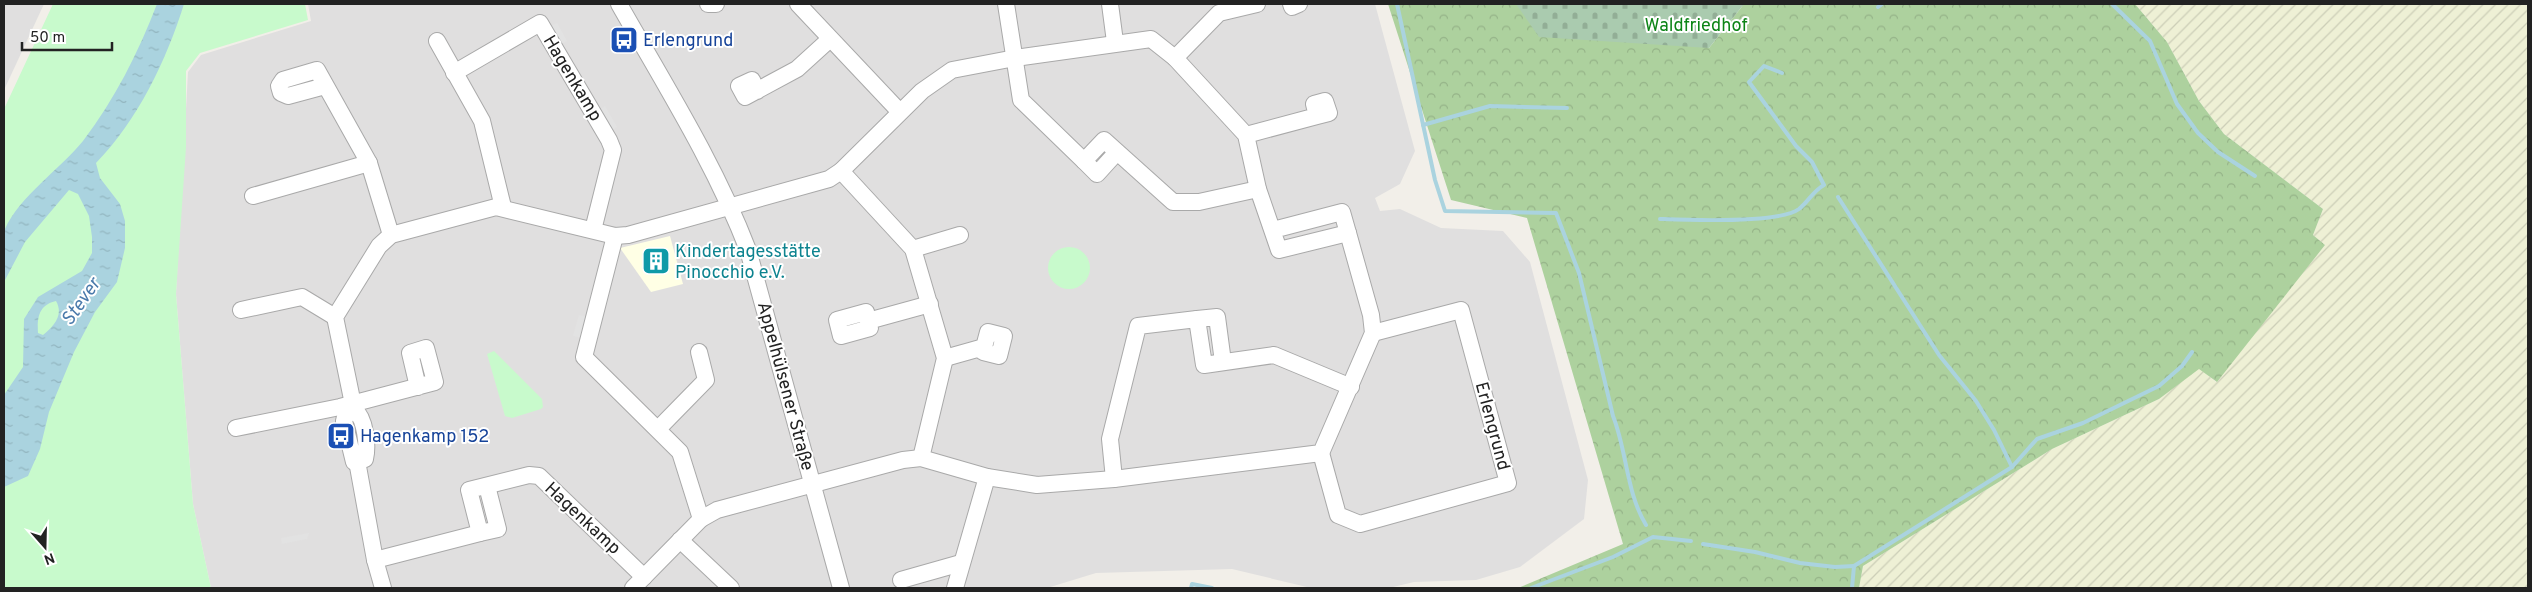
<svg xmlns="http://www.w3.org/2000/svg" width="2532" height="592" viewBox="0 0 2532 592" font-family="Overpass,sans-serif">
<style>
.residential{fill:#e0dfdf}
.education{fill:#ffffe5}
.farmland{fill:url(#farmland-furrows)}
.forest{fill:url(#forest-crowns)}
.cemetery{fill:url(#cemetery-stones)}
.park{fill:#c8facc}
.parking{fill:#e2e2e2}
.water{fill:url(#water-ripples);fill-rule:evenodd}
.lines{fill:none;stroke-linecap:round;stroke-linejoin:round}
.stream{stroke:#aad3df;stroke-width:4}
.minor-casing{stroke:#a9a9a9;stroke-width:18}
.minor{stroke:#fff;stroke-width:16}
.labels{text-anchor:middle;stroke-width:4;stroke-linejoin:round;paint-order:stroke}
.park-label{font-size:18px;fill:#0c8416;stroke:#fff}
.transit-label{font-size:18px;fill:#164399;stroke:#fff;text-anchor:start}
.street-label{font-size:18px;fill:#222;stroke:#fff}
.culture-label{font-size:18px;fill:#0d838f;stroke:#fff;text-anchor:start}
.water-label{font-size:19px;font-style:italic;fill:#4a7aab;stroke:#fff}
</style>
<defs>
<pattern id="farmland-furrows" width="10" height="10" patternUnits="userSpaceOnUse" patternTransform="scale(1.25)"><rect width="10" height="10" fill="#eef0d5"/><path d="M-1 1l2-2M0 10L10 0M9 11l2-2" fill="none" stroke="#ccceb7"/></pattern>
<pattern id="forest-crowns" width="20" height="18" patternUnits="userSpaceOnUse" patternTransform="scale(1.25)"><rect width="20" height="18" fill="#add19e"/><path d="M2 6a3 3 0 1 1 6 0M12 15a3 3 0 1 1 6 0" fill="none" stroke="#95b388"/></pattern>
<pattern id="cemetery-stones" width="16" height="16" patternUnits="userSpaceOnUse" patternTransform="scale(1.25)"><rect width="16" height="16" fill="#aacbaf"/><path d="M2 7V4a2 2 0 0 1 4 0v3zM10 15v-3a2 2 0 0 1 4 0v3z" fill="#92ae96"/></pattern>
<pattern id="water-ripples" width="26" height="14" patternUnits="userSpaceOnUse" patternTransform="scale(1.25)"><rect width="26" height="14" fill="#aad3df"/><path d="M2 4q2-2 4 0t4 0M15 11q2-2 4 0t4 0" fill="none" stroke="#92b5bf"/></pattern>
</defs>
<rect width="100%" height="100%" fill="#f2efe9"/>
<g class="residential">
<path d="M 4,4 L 44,4 L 4,90 Z"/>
<path d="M 308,4 L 1375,4 L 1415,151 L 1400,184 L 1375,198 L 1380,211 L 1400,209 L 1441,228 L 1503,231 L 1530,262 L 1588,480 L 1584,519 L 1520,567 L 1476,580 L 1414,582 L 1389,588 L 1311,588 L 1232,569 L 1096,573 L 1047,588 L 211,588 L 193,504 L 176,294 L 188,72 L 201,55 L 311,21 Z"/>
</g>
<path class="education" d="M 670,236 L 683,284 L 651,292 L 620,248 Z"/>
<path class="farmland" d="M 2135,4 L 2528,4 L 2528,588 L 1859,588 L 1863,566 L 2052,449 L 2159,399 L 2199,368 L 2216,382 L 2325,245 L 2313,235 L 2323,209 L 2224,134 L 2199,101 L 2167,42 Z"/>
<path class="forest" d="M 1388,4 L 1665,4 L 1709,48 L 1744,4 L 2135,4 L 2167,42 L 2199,101 L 2224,134 L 2323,209 L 2313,235 L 2325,245 L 2217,382 L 2199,369 L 2159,399 L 2052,449 L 1863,566 L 1859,588 L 1518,588 L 1623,544 L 1527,218 L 1451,200 Z"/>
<path class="cemetery" d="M 1516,4 L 1744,4 L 1709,48 L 1539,37 Z"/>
<g class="park">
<path d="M 53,4 L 305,4 L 308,20 L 200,53 L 186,71 L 186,147 L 176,294 L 193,504 L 211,588 L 4,588 L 4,109 Z"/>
<circle cx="1069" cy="268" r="21"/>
<path d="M 494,351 L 542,399 L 543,407 L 541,409 L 512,418 L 505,416 L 487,354 Z"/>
</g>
<g class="parking">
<path d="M 557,23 L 567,41 L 559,45 L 549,27 Z"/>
<path d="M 605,106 L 617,127 L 610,131 L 598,111 Z"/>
<path d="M 579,315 L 587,317 L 582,338 L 573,336 Z"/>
<path d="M 309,533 L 307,539 L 282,544 L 281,538 Z"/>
</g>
<path class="water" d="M 157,4 L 184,4 C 166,61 138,120 96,163 L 100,178 L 120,204 L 125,221 L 125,248 L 117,282 L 95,312 L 74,352 L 49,412 L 40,449 L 28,476 L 4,487 L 4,395 L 23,367 L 24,319 L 38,297 L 82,271 L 92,253 L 92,237 L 89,216 L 78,194 L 69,190 L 25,242 L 4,282 C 4,270 0,240 5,229 C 19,197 61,168 83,141 C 115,99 138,53 157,4 ZM 56,301 C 64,315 54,326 43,335 L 38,333 C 37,317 39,305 56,301 Z"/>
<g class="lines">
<g class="stream">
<path d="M 1397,4 L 1435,180 L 1445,211 L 1556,213 L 1579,273 L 1613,416 C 1627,451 1626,492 1646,525"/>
<path d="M 2112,4 L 2150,41 L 2177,104 L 2198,133 L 2218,152 L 2255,176"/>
<path d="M 1878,7 L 1882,4"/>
<path d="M 1423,125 L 1490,106 L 1567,108"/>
<path d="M 1838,197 L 1939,355 L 1976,401 L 1994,430 L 2012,467"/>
<path d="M 1660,219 C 1687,220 1779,224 1799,209 C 1809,201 1813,191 1824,185 L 1812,162 L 1796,146 L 1749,82 L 1764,66 L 1782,73"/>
<path d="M 1703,544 L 1755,552 L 1800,563 L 1835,567 L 1854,566"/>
<path d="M 1191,588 L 1192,584 L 1212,588"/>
<path d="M 1531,588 L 1613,557 L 1653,537 L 1691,541"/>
<path d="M 1852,588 L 1854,566 L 2012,467 L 2037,439 L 2083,423 L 2159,386 L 2182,366 L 2192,352"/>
</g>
<defs>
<g id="minor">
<path d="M 619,4 C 665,85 715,164 748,250 L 841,588"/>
<path d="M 708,4 L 716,4"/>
<path d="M 798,4 L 899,111"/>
<path d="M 1006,4 L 1021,100 L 1084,161"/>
<path d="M 1110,4 L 1115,42"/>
<path d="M 1291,4 L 1292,7 L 1299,4"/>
<path d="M 437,41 L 482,121 L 503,207"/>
<path d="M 1175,58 L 1219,13 L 1257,4"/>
<path d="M 454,73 L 540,23 L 609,140 L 613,150 L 593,230"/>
<path d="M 325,86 L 288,96 L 281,93 L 279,86 L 283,80 L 317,70 L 369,163 L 391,235"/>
<path d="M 757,91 L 752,80 L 739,86 L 745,97 L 797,69 L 830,39"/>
<path d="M 1246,135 L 1317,116 L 1329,113 L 1325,101 L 1314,104 L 1317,116"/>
<path d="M 1117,152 L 1097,174 L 1084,161 L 1104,140 L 1173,202 L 1199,202 L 1258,189"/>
<path d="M 841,171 L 913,249 L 945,358 L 921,458"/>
<path d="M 253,196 L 369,163"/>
<path d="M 615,236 L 584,357 L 680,452 L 701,519"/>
<path d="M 913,249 L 960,235"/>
<path d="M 241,310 L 302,297 L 335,317"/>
<path d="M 1197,319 L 1217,317 L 1223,362"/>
<path d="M 868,321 L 870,328 L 841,336 L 837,320 L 866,312 L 868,321 L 930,304"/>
<path d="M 945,358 L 984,347 L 983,352 L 999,356 L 1004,336 L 988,332 L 984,347"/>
<path d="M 354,409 L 345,417 L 344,421 L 354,462 L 365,459 C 368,446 366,419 354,409 L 335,317 L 379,246 L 391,235 L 496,207 L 615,236 L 628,235 L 829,179 L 841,171 L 922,91 L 952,70 L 1015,58 L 1151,39 L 1175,58 L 1246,135 L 1258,189 L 1279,250 L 1348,233 L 1342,212 L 1273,230"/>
<path d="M 236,428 L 340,407 L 435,382 L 426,348 L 410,353 L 418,387"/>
<path d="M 658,429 L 706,380 L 699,352"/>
<path d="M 1321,453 L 1338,515 L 1360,524 L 1508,483 L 1461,310 L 1373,333"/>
<path d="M 357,461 L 375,560 L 383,588"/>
<path d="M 1114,479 L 1110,439 L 1138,326 L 1197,319 L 1204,365 L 1274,355 L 1351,387"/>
<path d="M 480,533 L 498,529 L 487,486"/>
<path d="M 680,540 L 731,588"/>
<path d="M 375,560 L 480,533 L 469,490 L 529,475 L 539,476 L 644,577"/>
<path d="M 901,580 L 961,563"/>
<path d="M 633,588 L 701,519 L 717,510 L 903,460 L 921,458 L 987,477 L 1037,485 L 1114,479 L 1321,453 L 1373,333 L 1371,315 L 1348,233"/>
<path d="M 955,588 L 987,477"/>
</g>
</defs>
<use href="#minor" class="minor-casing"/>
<use href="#minor" class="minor"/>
</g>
<defs>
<symbol id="bus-square" viewBox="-11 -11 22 22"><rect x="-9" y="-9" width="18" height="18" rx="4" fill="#1a4fb4" stroke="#fff"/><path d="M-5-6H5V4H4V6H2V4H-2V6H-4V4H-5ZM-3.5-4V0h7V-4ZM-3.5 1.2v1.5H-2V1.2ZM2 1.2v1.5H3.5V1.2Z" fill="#fff"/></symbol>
<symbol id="building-square" viewBox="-11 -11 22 22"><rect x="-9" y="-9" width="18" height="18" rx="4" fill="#0f9aa8" stroke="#fff"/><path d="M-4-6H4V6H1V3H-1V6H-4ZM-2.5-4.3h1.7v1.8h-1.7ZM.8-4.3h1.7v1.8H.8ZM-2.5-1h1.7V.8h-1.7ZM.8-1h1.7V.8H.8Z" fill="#fff"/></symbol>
</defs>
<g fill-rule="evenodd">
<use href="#bus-square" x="608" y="24" width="32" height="32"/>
<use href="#building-square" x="640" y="245" width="32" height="32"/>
<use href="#bus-square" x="325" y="420" width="32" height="32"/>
</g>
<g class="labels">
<g class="park-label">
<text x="1696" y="31">Waldfriedhof</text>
</g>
<g class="transit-label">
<text x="643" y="46">Erlengrund</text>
<text x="360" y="442">Hagenkamp 152</text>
</g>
<g class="street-label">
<text transform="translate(573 78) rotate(59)" y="6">Hagenkamp</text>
<text transform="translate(786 386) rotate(75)" y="6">Appelhülsener Straße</text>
<text transform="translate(1493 426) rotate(75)" y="6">Erlengrund</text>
<text transform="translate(583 518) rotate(43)" y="6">Hagenkamp</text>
</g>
<g class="culture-label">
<text x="675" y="257">Kindertagesstätte<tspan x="675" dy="21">Pinocchio e.V.</tspan></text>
</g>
<g class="water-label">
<text transform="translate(80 301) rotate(-55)" y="7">Stever</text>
</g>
</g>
<rect width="2532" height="592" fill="none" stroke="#222222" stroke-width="10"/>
<g transform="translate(45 547) rotate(160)" stroke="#ffffff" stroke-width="4" paint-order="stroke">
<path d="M0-4L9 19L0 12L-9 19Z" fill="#222222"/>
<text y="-8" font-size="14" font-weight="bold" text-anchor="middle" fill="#222222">N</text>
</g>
<path d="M22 42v8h90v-8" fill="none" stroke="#222222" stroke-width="2.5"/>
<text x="30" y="42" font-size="15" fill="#222222" stroke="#ffffff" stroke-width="4" paint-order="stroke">50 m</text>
</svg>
